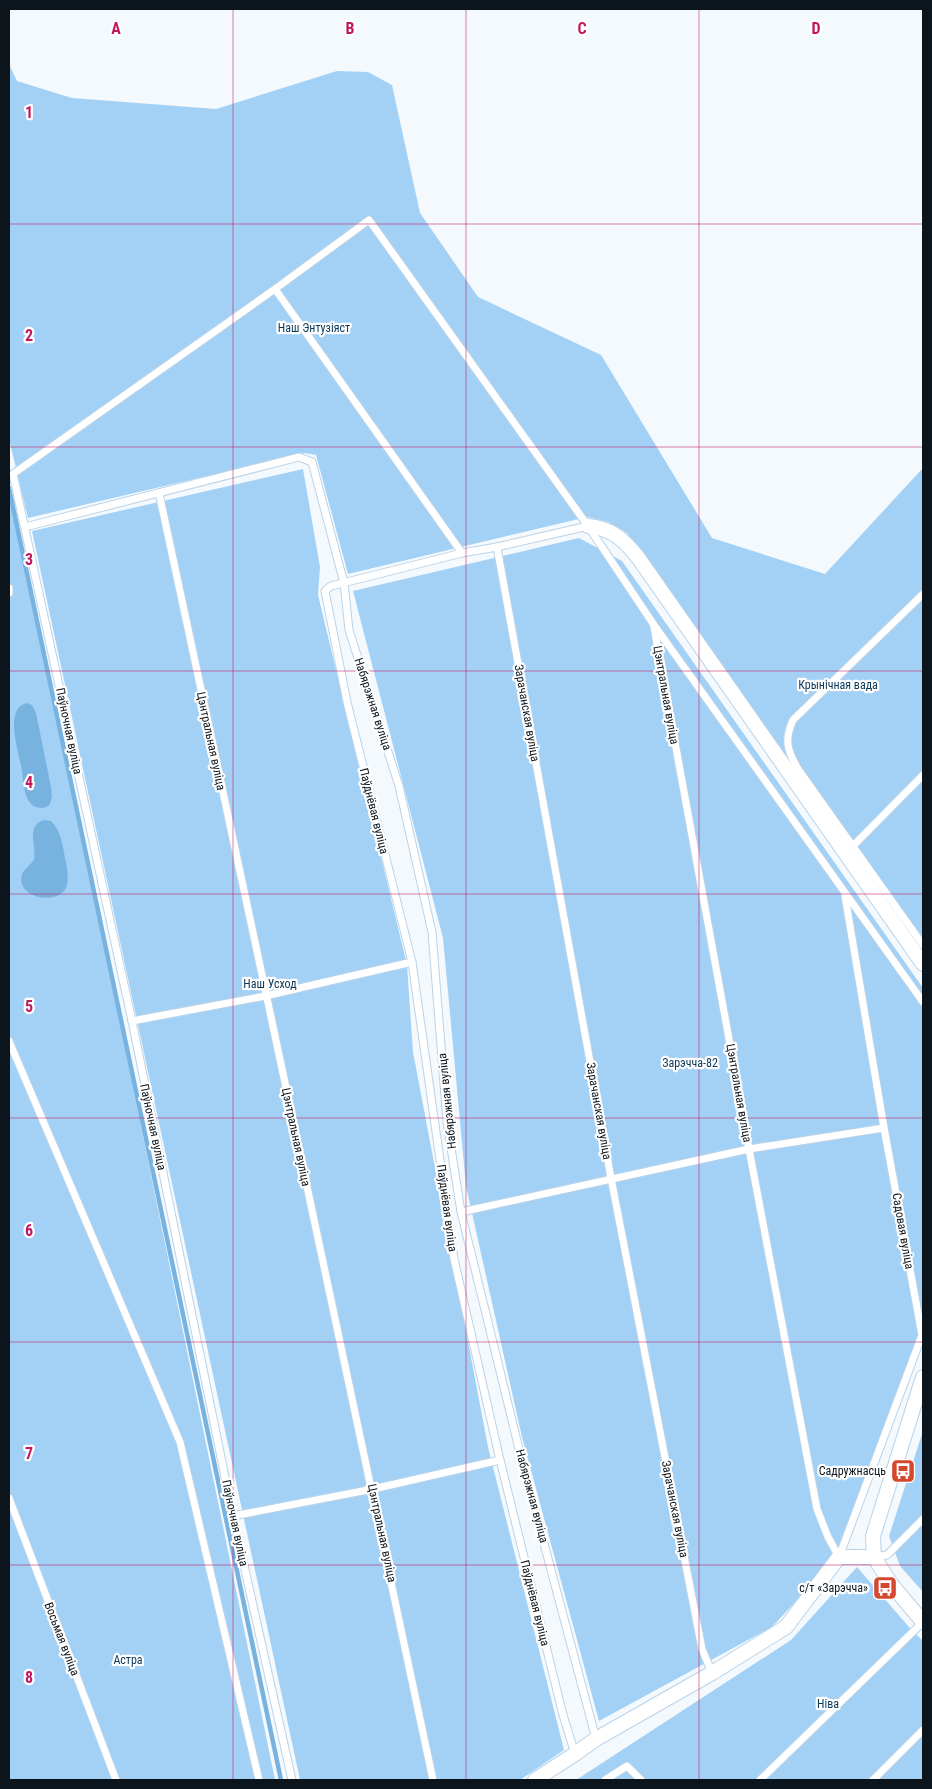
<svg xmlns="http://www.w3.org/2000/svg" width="932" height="1789" viewBox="0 0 932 1789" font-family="'Roboto Condensed',sans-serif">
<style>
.green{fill:#a3d1f6}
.water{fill:#78b3e0}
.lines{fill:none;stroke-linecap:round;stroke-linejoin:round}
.stream{stroke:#78b3e0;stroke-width:4.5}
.lane-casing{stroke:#bad3e8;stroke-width:9}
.street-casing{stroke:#bad3e8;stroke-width:16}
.lane{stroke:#fff;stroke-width:7}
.street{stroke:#fff;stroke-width:14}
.grid{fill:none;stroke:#c2185b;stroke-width:1;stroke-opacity:0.55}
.labels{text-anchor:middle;stroke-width:4.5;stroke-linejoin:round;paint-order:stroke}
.park-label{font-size:12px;fill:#0a3957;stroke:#fff}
.street-label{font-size:12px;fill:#0c151c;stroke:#fff}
.poi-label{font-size:12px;fill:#0c151c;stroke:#fff;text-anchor:end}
.grid-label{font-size:16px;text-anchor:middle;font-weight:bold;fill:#c2185b;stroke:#fff;stroke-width:4.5;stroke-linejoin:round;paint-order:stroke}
</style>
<rect width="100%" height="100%" fill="#f4f9fd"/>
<g class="green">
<path d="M 9,64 L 17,81 L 72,98 L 216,109 L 337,71 L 368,72 L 392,85 L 420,213 L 478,297 L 601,355 L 712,538 L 825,574 L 923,468 L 923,955 L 627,533 L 608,522 L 587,517 L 348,574 L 316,455 L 305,453 L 28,518 L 9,439 Z"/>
<path d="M 303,469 L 320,567 L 318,595 L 407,965 L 413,1052 L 488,1447 L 564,1750 L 520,1780 L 300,1780 L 32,531 Z"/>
<path d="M 9,482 L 275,1780 L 9,1780 Z"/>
<path d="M 579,538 L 622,561 L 923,988 L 923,1341 L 852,1528 L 810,1586 L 772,1627 L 599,1721 L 522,1437 L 466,1186 L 443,938 L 353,591 Z"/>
<path d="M 923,1431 L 923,1592 L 900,1566 L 889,1536 Z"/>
<path d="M 857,1567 L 909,1627 L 923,1641 L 923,1780 L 576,1780 L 791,1640 Z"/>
</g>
<g class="water">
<path d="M 27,703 L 32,705 L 36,713 L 51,787 L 52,797 L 50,804 C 47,807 45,808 40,808 C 22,806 24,779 21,766 C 18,750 4,708 27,703 Z"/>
<path d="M 44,820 L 51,821 C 60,830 62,841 64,853 C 66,863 70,878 66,888 C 57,906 15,898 22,874 C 24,869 31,865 34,859 C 37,845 25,826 44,820 Z"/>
</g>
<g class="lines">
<path class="stream" d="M 9,488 L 281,1780"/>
<defs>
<g id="lane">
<path d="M 275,289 L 462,553"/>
<path d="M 159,493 C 250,922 344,1351 433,1780"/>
<path d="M 25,527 L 299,457 L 312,462 L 344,583 L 349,630 L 399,786 L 432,932 L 447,1122 L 461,1212 L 521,1457 L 596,1739"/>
<path d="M 497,547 L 611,1178 L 702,1649 L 712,1673"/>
<path d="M 9,588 L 9,593"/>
<path d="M 923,594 L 793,720 C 784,740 787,750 798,769 L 923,945"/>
<path d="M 654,627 L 749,1149 L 817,1509 L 828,1537 L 839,1557"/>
<path d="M 853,846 L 923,775"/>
<path d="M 132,1021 L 265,996 L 412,962"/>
<path d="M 9,1041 L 180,1442 L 259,1780"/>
<path d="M 461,1212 L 749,1149 L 884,1128"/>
<path d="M 9,1498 L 116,1780"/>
<path d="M 233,1516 L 373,1489 L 500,1460"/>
<path d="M 839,1557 L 922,1335 L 884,1128 L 845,896"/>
<path d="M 874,1557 L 887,1555 L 923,1519"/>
<path d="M 575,1754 L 563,1715 L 500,1460 L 454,1259 L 412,962 L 347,702 L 325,591 L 331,586 L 462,553 L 497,547 L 588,526"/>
<path d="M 292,1780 L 233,1516 L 132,1021 L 13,474 L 275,289 L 369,220 L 588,526 L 654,625 L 923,1002"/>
<path d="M 605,1780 L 627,1766 L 641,1780"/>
<path d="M 760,1780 L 923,1622"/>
<path d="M 873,1780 L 923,1730"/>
</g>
<g id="street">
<path d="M 588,526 C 611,528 623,539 637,556 L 923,964"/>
<path d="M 923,1377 L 873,1536 L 874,1557 L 891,1584 L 923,1622"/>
<path d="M 535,1780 L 575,1754 L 596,1739 L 712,1673 L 786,1627 L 839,1557 L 874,1557"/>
</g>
</defs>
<use href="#lane" class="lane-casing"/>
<use href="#street" class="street-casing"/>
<use href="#lane" class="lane"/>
<use href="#street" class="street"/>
</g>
<path class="grid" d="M 233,9 L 233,1780M 466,9 L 466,1780M 699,9 L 699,1780M 9,224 L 923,224M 9,447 L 923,447M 9,671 L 923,671M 9,894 L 923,894M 9,1118 L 923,1118M 9,1342 L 923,1342M 9,1565 L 923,1565"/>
<defs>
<symbol id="bus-square" viewBox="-11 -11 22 22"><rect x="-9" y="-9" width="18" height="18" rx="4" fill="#d3482e" stroke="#fff"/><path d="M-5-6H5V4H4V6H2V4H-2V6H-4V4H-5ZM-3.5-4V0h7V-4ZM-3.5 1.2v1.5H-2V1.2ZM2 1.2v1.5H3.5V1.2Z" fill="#fff"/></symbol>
</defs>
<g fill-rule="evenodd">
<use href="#bus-square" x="889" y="1457" width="28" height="28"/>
<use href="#bus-square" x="871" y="1574" width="28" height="28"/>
</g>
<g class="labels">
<g class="park-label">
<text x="314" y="332">Наш Энтузіяст</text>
<text x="838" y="689">Крынічная вада</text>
<text x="270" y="988">Наш Усход</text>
<text x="690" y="1067">Зарэчча-82</text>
<text x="128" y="1664">Астра</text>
<text x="828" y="1708">Ніва</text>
</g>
<g class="street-label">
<text transform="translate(666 695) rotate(80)" y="4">Цэнтральная вуліца</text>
<text transform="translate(373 704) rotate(72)" y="4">Набярэжная вуліца</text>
<text transform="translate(527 713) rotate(80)" y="4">Зарачанская вуліца</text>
<text transform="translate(69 731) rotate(78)" y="4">Паўночная вуліца</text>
<text transform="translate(211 741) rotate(78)" y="4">Цэнтральная вуліца</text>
<text transform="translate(374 811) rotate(76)" y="4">Паўднёвая вуліца</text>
<text transform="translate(739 1093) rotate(80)" y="4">Цэнтральная вуліца</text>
<text transform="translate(447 1101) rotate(-96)" y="4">Набярэжная вуліца</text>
<text transform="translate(599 1111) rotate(80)" y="4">Зарачанская вуліца</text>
<text transform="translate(153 1127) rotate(78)" y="4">Паўночная вуліца</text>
<text transform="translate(296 1137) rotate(78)" y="4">Цэнтральная вуліца</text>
<text transform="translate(447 1208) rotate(82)" y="4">Паўднёвая вуліца</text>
<text transform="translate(903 1231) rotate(80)" y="4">Садовая вуліца</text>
<text transform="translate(532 1496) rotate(75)" y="4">Набярэжная вуліца</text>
<text transform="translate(675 1509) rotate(79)" y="4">Зарачанская вуліца</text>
<text transform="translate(235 1523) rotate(78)" y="4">Паўночная вуліца</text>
<text transform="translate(382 1533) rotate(78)" y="4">Цэнтральная вуліца</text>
<text transform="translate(535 1603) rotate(76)" y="4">Паўднёвая вуліца</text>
<text transform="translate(62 1639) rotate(69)" y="4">Восьмая вуліца</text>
</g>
<g class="poi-label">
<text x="886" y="1475">Садружнасць</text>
<text x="868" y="1592">с/т «Зарэчча»</text>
</g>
</g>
<g class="grid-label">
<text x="116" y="34">A</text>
<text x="350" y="34">B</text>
<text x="582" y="34">C</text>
<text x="816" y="34">D</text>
<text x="29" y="118">1</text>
<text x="29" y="341">2</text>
<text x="29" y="565">3</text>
<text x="29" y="788">4</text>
<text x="29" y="1012">5</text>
<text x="29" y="1236">6</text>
<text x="29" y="1459">7</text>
<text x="29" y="1683">8</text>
</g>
<rect width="932" height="1789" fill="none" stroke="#0c151c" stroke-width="20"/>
</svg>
